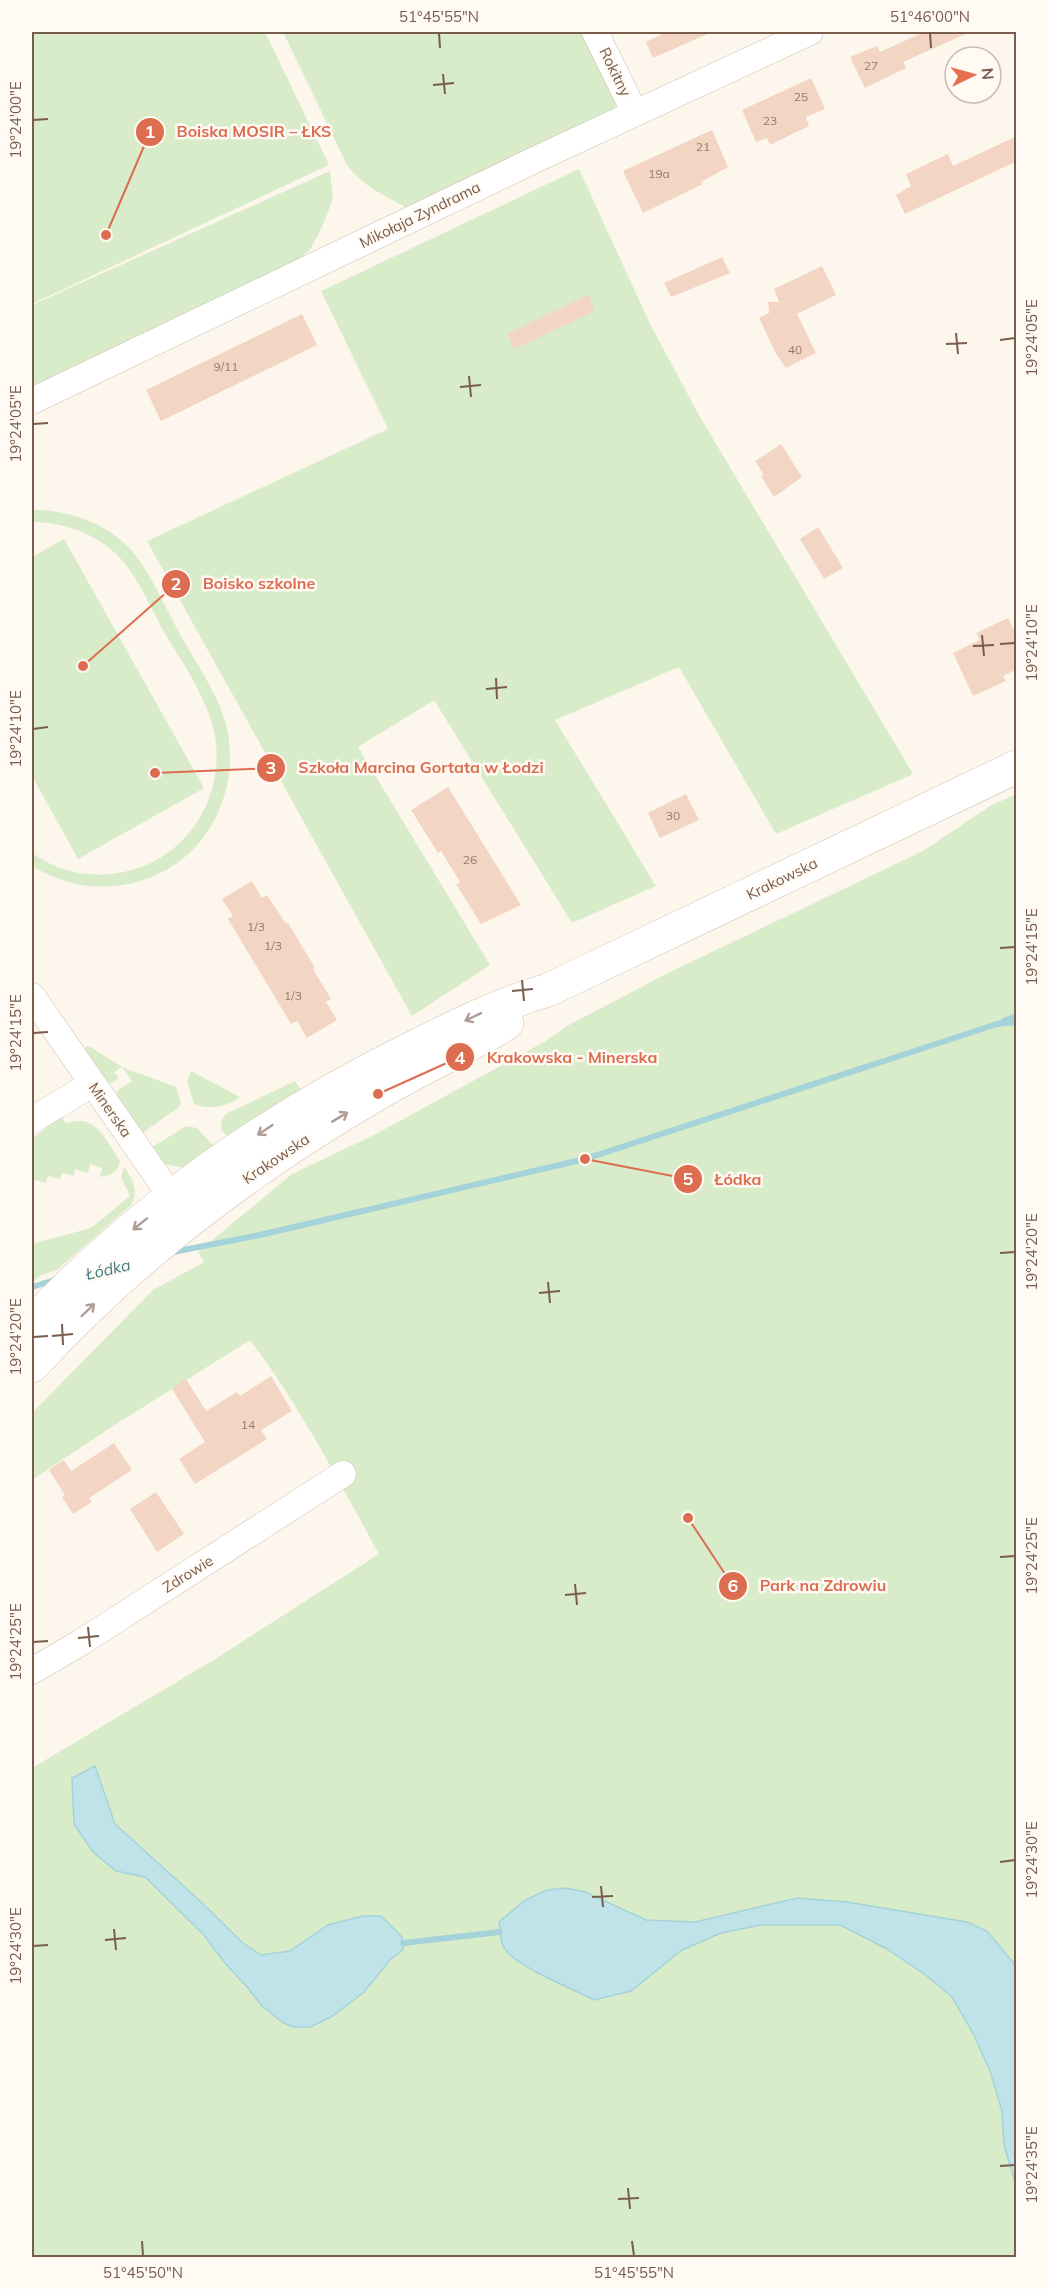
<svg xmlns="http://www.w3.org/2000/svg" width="1048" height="2289" viewBox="0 0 1048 2289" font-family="Mulish,sans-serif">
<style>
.green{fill:#d8ecc9}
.water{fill:#bfe3e8;stroke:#a5d3da;stroke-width:1.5}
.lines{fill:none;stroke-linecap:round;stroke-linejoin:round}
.stream{stroke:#a5d3da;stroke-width:6}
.building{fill:#f3d5c3}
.minor-casing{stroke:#d1beb0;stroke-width:27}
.secondary-casing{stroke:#d6c0b0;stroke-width:34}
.minor{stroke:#fff;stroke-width:26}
.secondary{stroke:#fff;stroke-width:33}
.oneway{stroke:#af9d94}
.ticks{fill:none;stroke:#7a5c4d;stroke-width:2}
.labels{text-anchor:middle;stroke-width:5;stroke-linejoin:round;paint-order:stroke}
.number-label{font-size:12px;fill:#987a6a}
.street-label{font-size:15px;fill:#7a5c4d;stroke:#fffaf3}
.water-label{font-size:16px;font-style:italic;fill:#437c86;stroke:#fffaf3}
.leader{fill:none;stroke:#dc6d51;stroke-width:2}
.callout-dot{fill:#dc6d51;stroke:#fffaf3;stroke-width:2}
.mark-label{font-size:18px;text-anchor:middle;font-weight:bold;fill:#fff}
.callout-label{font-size:16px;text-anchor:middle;font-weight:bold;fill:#dc6d51;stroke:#fffaf3;stroke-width:5;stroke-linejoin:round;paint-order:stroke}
.neatline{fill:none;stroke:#7a5c4d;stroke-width:2}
.ticks-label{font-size:15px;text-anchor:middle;fill:#7a5c4d}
</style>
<rect width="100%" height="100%" fill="#fdf6ec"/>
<g class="green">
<path d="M 32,32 L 265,32 L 329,165 L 32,304 Z"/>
<path d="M 283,32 L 584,32 L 617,102 L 613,111 L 411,210 C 387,197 363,187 347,165 Z"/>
<path d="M 579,169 L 651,326 L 700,417 L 913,774 L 776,834 L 679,667 L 555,720 L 656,886 L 572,923 L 434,700 L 358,747 L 490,965 L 412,1016 L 147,541 L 388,429 L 321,291 Z"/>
<path d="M 330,171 L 333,199 L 322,227 L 310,250 L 282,272 L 32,391 L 32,305 Z"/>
<path d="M 32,510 C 69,509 113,525 136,556 C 153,578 167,611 181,636 C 196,663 216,691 225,721 C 243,783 212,855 149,878 C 109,893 68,888 32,866 L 32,853 C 61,874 97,880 132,870 C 195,853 230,784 212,723 C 202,690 180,659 163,630 C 147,601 134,567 108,547 C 86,530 59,522 32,522 Z"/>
<path d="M 64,539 L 204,788 L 78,859 L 32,776 L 32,557 Z"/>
<path d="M 1016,794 L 1016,2257 L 32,2257 L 32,1768 L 212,1661 L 379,1554 C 339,1482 300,1406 250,1340 L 110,1428 L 32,1480 L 32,1413 L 153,1290 L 204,1262 L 198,1252 L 292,1174 L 374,1135 L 546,1041 L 567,1026 L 666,974 L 923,851 L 990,806 Z"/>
<path d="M 89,1046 L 122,1067 L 176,1087 L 181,1103 L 179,1107 L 141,1134 L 116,1098 L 117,1091 L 132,1081 L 122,1067 L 114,1072 L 119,1078 L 110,1084 L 105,1082 L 78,1051 Z"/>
<path d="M 191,1071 L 240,1097 C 229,1107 207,1110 194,1104 L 187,1081 Z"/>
<path d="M 295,1081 L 301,1090 L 230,1141 L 221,1129 L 222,1119 L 226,1114 Z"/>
<path d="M 61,1116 L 66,1124 C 95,1111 106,1141 120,1161 C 117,1173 112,1175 100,1177 L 102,1168 L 90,1164 L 88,1173 L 75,1169 L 74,1176 L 62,1173 L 60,1179 L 48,1176 L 46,1183 L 35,1180 L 32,1187 L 32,1139 Z"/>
<path d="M 186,1126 L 197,1128 L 217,1150 L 185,1168 L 163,1164 L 151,1148 Z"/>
<path d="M 124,1167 C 133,1180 139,1190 131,1205 L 57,1270 L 39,1276 L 32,1284 L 32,1244 L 91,1228 L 130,1196 L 121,1177 Z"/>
</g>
<g class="water">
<path d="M 95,1766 L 115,1824 L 200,1901 L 243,1943 L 261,1955 L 290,1951 L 328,1925 L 363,1916 L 381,1916 L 402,1937 L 403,1950 L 390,1960 L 363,1993 L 331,2017 L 310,2027 L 293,2027 L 282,2022 L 261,2005 L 248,1988 L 224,1962 L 204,1935 L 145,1877 L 116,1871 L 93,1852 L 74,1824 L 72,1778 Z"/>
<path d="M 566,1888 L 585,1892 L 646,1920 L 695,1922 L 797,1898 L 847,1902 L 967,1922 L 987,1931 L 1016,1966 L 1016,2185 L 1004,2145 L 1002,2111 L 990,2071 L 973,2033 L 952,1997 L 927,1976 L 887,1949 L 840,1925 L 761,1925 L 721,1933 L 682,1950 L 631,1991 L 594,2000 C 573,1989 523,1969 508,1953 C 500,1944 500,1932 499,1922 L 524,1901 L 547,1890 Z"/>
</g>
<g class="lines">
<g class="stream">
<path d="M 1004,1021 L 1016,1016"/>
<path d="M 173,1252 L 260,1235 L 585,1159 L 997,1024 L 1016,1022"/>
<path d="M 32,1287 L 58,1279"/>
<path d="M 403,1943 L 500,1932"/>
</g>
</g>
<g class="building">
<path d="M 667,32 L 712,32 L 653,58 L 646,42 Z"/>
<path d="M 924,32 L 970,32 L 903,62 L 906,68 L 865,88 L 850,57 L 877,46 L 880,52 Z"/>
<path d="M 811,78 L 825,109 L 806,117 L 809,126 L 770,145 L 767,138 L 756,142 L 742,110 Z"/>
<path d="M 712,130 L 728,167 L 701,182 L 703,184 L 643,213 L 623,171 Z"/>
<path d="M 1017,136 L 1017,161 L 905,214 L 896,195 L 911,186 L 906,174 L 948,154 L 953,166 Z"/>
<path d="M 722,257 L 730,273 L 671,297 L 664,283 Z"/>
<path d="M 822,266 L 836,295 L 797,314 L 816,353 L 786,368 L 776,354 L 759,318 L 769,313 L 768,302 L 779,302 L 774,289 Z"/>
<path d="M 588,295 L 595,311 L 514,349 L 507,334 Z"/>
<path d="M 302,314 L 317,345 L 161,421 L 146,390 Z"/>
<path d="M 781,444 L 802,477 L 774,497 L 761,476 L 764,475 L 755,461 Z"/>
<path d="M 818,527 L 843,568 L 824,579 L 800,539 Z"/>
<path d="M 1008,618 L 1017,637 L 1017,669 L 1003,676 L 1006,681 L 973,696 L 953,653 L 980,640 L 976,633 Z"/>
<path d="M 448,787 L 521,905 L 481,924 L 456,884 L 460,882 L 441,851 L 438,853 L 411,810 Z"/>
<path d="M 686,794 L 699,820 L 660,838 L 648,813 Z"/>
<path d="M 252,881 L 262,898 L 267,895 L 286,924 L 288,923 L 315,968 L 313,969 L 331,999 L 326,1002 L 337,1020 L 307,1038 L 297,1021 L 291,1024 L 228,919 L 233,916 L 222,899 Z"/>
<path d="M 271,1376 L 292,1411 L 261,1430 L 267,1439 L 195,1484 L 179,1459 L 205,1442 L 172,1389 L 186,1379 L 206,1411 L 237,1392 L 240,1396 Z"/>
<path d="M 114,1443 L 132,1470 L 89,1498 L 92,1502 L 73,1514 L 62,1497 L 65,1495 L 49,1470 L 64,1460 L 71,1471 Z"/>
<path d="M 156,1492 L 184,1534 L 157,1552 L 130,1509 Z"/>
</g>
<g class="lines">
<defs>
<g id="minor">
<path d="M 595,32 L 635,113"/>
<path d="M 32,401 L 543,156 L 810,32"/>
<path d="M 32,996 L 182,1212"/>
<path d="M 32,1120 L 92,1084"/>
<path d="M 32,1671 L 80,1643 L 343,1474"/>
</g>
<g id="secondary">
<path d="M 32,1323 C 138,1210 267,1120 406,1051 C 452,1028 497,1005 548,990 L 1016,767"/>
<path d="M 32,1366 C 131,1258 250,1168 377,1094 C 413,1073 452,1054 489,1034 L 507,1023"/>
</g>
</defs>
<use href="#minor" class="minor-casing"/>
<use href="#secondary" class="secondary-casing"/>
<use href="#minor" class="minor"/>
<use href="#secondary" class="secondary"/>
</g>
<defs><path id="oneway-shaft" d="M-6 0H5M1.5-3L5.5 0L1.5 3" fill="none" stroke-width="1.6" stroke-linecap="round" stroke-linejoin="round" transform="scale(1.5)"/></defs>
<g class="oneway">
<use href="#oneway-shaft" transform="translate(473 1017) rotate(154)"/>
<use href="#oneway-shaft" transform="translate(340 1117) rotate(-31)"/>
<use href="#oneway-shaft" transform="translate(265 1130) rotate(146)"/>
<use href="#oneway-shaft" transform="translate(140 1224) rotate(141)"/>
<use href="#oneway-shaft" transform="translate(88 1310) rotate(-44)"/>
</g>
<path class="ticks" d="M 439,33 L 440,48M 930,33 L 931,48M 443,74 L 445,94M 433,85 L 454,83M 33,120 L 48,119M 956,333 L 958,354M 1000,340 L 1015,338M 946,344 L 967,343M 469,376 L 471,397M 460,387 L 481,385M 33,424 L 48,423M 982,635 L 984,656M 1000,644 L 1015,643M 973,646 L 994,645M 496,678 L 497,699M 486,689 L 507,687M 33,729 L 48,727M 1000,948 L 1015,947M 522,980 L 524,1001M 512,991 L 533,989M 33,1033 L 48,1032M 1000,1253 L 1015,1252M 548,1282 L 550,1303M 539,1293 L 560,1291M 62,1324 L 63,1345M 52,1336 L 73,1334M 33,1337 L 48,1336M 1000,1557 L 1015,1556M 575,1584 L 577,1605M 565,1595 L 586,1593M 88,1627 L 90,1647M 78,1638 L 99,1636M 33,1642 L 48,1641M 1000,1862 L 1015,1860M 601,1886 L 603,1907M 592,1897 L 613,1896M 114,1929 L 116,1950M 105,1940 L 126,1938M 33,1946 L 48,1945M 1000,2166 L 1015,2165M 628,2188 L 630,2209M 618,2199 L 639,2198M 142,2241 L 143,2256M 632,2241 L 634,2256"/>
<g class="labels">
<g class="number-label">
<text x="871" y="70">27</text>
<text x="801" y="101">25</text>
<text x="770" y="125">23</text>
<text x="703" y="151">21</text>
<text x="659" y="178">19a</text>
<text x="795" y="354">40</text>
<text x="226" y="371">9/11</text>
<text x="673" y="820">30</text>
<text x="470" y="864">26</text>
<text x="256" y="931">1/3</text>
<text x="273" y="950">1/3</text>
<text x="293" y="1000">1/3</text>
<text x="248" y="1429">14</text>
</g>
<g class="street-label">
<text transform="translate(615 72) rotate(64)" y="5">Rokitny</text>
<text transform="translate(420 215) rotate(-26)" y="5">Mikołaja Zyndrama</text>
<text transform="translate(782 879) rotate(-26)" y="5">Krakowska</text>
<text transform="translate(110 1110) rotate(55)" y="5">Minerska</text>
<text transform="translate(276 1159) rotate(-34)" y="5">Krakowska</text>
<text transform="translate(188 1574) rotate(-32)" y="5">Zdrowie</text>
</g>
<g class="water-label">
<text transform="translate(108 1269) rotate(-13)" y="6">Łódka</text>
</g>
</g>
<path class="leader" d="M106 235L150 132M83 666L176 584M155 773L271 768M378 1094L460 1057M585 1159L688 1179M688 1518L733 1586"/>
<g class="callout-dot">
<circle cx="106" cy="235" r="6"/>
<circle cx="83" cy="666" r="6"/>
<circle cx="155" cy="773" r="6"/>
<circle cx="378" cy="1094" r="6"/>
<circle cx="585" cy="1159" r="6"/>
<circle cx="688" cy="1518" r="6"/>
<circle cx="150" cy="132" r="15"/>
<circle cx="176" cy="584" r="15"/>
<circle cx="271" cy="768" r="15"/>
<circle cx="460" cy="1057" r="15"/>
<circle cx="688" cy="1179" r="15"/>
<circle cx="733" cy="1586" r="15"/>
</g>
<g class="mark-label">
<text x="150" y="138">1</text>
<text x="176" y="590">2</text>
<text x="271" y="774">3</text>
<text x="460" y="1064">4</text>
<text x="688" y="1185">5</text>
<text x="733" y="1592">6</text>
</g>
<g class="callout-label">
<text x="254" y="137">Boiska MOSIR – ŁKS</text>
<text x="259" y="589">Boisko szkolne</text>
<text x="421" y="773">Szkoła Marcina Gortata w Łodzi</text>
<text x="572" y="1063">Krakowska - Minerska</text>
<text x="738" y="1185">Łódka</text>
<text x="823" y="1591">Park na Zdrowiu</text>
</g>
<rect width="1048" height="2289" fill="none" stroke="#fffaf3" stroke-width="66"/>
<g transform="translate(973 75) rotate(85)"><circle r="28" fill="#fffaf3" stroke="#cabbb1" stroke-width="1.5"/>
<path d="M0-4.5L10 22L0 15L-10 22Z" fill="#e76f51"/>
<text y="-9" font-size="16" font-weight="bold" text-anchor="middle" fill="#7a5c4d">N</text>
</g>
<rect x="33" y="33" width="982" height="2223" class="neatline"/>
<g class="ticks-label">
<text x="439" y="22">51°45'55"N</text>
<text x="930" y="22">51°46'00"N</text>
<text transform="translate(16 120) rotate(-90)" y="5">19°24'00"E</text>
<text transform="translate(1032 338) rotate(-90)" y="5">19°24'05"E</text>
<text transform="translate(16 424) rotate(-90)" y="5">19°24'05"E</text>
<text transform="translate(1032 643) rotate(-90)" y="5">19°24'10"E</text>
<text transform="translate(16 729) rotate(-90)" y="5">19°24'10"E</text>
<text transform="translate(1032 947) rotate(-90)" y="5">19°24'15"E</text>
<text transform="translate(16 1033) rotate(-90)" y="5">19°24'15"E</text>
<text transform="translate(1032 1252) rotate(-90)" y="5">19°24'20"E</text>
<text transform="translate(16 1337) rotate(-90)" y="5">19°24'20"E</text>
<text transform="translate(1032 1556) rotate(-90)" y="5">19°24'25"E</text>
<text transform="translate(16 1642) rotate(-90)" y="5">19°24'25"E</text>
<text transform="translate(1032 1860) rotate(-90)" y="5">19°24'30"E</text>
<text transform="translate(16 1946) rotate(-90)" y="5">19°24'30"E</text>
<text transform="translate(1032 2165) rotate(-90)" y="5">19°24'35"E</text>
<text x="143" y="2278">51°45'50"N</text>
<text x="634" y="2278">51°45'55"N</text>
</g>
</svg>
